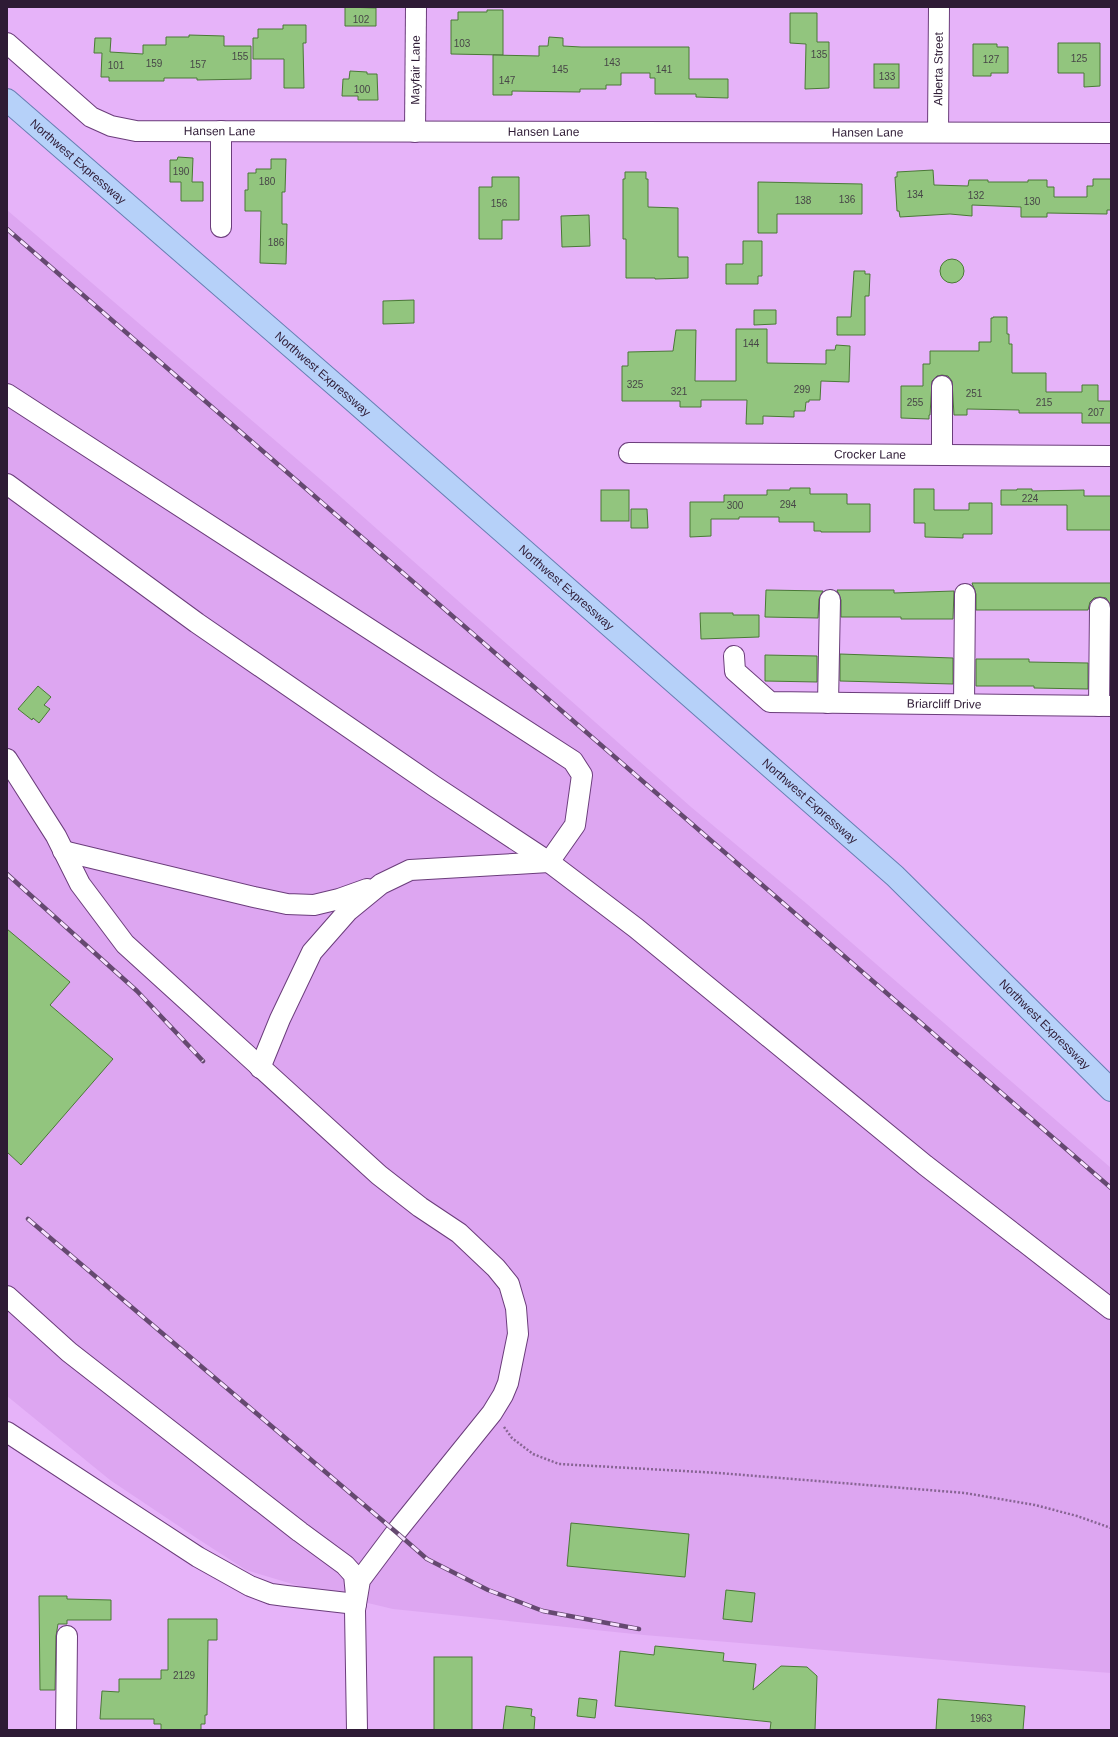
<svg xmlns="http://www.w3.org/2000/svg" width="1118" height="1737" viewBox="0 0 1118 1737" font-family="Arial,sans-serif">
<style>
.built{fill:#dda6f1}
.building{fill:#92c57e;stroke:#4a7936}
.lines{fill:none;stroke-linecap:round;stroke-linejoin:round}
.minor-casing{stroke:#6b3d7b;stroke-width:22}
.major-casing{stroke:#677eb2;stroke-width:24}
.path{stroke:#876493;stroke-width:2.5;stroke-dasharray:2 2;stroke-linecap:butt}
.minor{stroke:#fff;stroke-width:20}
.major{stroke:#b6d1f9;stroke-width:22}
.rail-casing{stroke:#654970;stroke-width:4.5}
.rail{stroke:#f6e1fe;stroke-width:3;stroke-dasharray:9;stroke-linecap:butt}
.labels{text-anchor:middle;stroke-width:3.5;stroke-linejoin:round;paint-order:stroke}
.number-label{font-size:10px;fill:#474647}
.street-label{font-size:12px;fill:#2e1b35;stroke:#f6e1fe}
</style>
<rect width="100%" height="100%" fill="#e6b3f9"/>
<path class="built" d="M 7,210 L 334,491 L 691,807 L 807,904 L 1111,1168 L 1111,1673 L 1015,1666 L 644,1635 L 393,1609 L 309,1589 L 246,1570 L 198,1539 L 110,1480 L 7,1396 Z"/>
<g class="building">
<path d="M 345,7 L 376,8 L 376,26 L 345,26 Z"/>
<path d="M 487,10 L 503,10 L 503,55 L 451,54 L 451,20 L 458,20 L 458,12 L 487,12 Z"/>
<path d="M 790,13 L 817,13 L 817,42 L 829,42 L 829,88 L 805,89 L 806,44 L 790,43 Z"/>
<path d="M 283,25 L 306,25 L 306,43 L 303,43 L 304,88 L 284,88 L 284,59 L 253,59 L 253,38 L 258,38 L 258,29 L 283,29 Z"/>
<path d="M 189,35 L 224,36 L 224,46 L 251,46 L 251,79 L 197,80 L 197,78 L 164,78 L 164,81 L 109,81 L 109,77 L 101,77 L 102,53 L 94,53 L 95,38 L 111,38 L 110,52 L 143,54 L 143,45 L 166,45 L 166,37 L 189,37 Z"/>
<path d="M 549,37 L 563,38 L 563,46 L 581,47 L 689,47 L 689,79 L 728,79 L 728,98 L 696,97 L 696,94 L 655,94 L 655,78 L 650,78 L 650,73 L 621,73 L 621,85 L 606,85 L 606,89 L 580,89 L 580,92 L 512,91 L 512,95 L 493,95 L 493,55 L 539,56 L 539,46 L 548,46 Z"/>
<path d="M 1058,43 L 1100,43 L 1100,86 L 1084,87 L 1084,73 L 1058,73 Z"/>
<path d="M 973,44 L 997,44 L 997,47 L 1008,47 L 1008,73 L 991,73 L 991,76 L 973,76 Z"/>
<rect x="874" y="64" width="25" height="24"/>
<path d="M 350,71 L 367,72 L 367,74 L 377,74 L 378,100 L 358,100 L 358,96 L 342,96 L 343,79 L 349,79 Z"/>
<path d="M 178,157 L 193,158 L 192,182 L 203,182 L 203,201 L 181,201 L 181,182 L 170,182 L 170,160 L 177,160 Z"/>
<path d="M 271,159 L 286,159 L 285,192 L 282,192 L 282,224 L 287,224 L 286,264 L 260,263 L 261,211 L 245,211 L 245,190 L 248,190 L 248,173 L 256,173 L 256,169 L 271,169 Z"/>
<path d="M 933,170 L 934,185 L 968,186 L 969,180 L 988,180 L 988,182 L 1028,182 L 1028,180 L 1047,180 L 1047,187 L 1054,187 L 1054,197 L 1087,197 L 1087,186 L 1093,186 L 1093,179 L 1111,179 L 1111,210 L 1107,210 L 1107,214 L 1047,213 L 1047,217 L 1021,217 L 1021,207 L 972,205 L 972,216 L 950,214 L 900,217 L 899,211 L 897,211 L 895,177 L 897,177 L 897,172 Z"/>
<path d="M 625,172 L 646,172 L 646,179 L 648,179 L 648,207 L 678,208 L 678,257 L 688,257 L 688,278 L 655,279 L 655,278 L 626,278 L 626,239 L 623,239 L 623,179 L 625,179 Z"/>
<path d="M 492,177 L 519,177 L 519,220 L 502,220 L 502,239 L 479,239 L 479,187 L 492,187 Z"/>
<path d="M 758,182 L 862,184 L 862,214 L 777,214 L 777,233 L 758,233 Z"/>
<path d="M 589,215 L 590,246 L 562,247 L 561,216 Z"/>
<path d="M 743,241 L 762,241 L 762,276 L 758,276 L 758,284 L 726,284 L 726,264 L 743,264 Z"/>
<circle cx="952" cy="271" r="12"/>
<path d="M 854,271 L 865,271 L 865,274 L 870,274 L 869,296 L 865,296 L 865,335 L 837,335 L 837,317 L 851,317 Z"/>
<path d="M 414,300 L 414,323 L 383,324 L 383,301 Z"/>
<path d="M 754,310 L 776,310 L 776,324 L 754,325 Z"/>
<path d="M 993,317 L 1007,317 L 1007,334 L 1009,334 L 1009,344 L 1012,344 L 1012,373 L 1046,373 L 1046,392 L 1082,392 L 1082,385 L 1098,385 L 1098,401 L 1111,401 L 1111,423 L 1082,423 L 1082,413 L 1019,413 L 1019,410 L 967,409 L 967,415 L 954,415 L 952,381 L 948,376 L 942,375 L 937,376 L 932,381 L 930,415 L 929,415 L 929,419 L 901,418 L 901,386 L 923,386 L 923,364 L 930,364 L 930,351 L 979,351 L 979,342 L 991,342 L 991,318 L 993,318 Z"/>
<path d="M 736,329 L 767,329 L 767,363 L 826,364 L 826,350 L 835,350 L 836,345 L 850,346 L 849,382 L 821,381 L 820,400 L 809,400 L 809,402 L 806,402 L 805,411 L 794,411 L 794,417 L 763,416 L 763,424 L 746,424 L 747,400 L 701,400 L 701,407 L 680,407 L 680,401 L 622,401 L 622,366 L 628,366 L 628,352 L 673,351 L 676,330 L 696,330 L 695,381 L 736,381 Z"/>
<path d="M 790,488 L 810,488 L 810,494 L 847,494 L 847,504 L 870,504 L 870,532 L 821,532 L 821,531 L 814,531 L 814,522 L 779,522 L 779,517 L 739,517 L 739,519 L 711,519 L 711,536 L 690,537 L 690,502 L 724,502 L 724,495 L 767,495 L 767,490 L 790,490 Z"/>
<path d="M 914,489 L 934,489 L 934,510 L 969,510 L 969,503 L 992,503 L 992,534 L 963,534 L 963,538 L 925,537 L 925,523 L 914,523 Z"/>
<path d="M 1017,489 L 1032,489 L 1032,491 L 1084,490 L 1084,496 L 1111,496 L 1111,530 L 1067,530 L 1067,505 L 1001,505 L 1001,490 L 1017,490 Z"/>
<rect x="601" y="490" width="28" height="31"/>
<path d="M 631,509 L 647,509 L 648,528 L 631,528 Z"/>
<path d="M 972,583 L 1111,583 L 1111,606 L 1106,598 L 1100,597 L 1094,598 L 1090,602 L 1088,610 L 976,610 L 976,594 Z"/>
<path d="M 766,590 L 823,591 L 819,599 L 818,618 L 765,617 Z"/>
<path d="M 837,590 L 894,590 L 894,593 L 954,591 L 953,619 L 901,619 L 901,617 L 841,617 L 841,600 Z"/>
<path d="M 700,613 L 733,613 L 733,615 L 759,615 L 759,637 L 701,639 Z"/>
<path d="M 840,654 L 953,658 L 953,684 L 840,681 Z"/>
<path d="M 765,655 L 817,656 L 817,682 L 765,681 Z"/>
<path d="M 976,659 L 1029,659 L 1029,662 L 1088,663 L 1088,689 L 1034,688 L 1034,686 L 976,686 Z"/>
<path d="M 38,686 L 51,697 L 44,705 L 50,709 L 39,723 L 33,718 L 32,720 L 18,709 Z"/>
<path d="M 7,929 L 70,982 L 50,1005 L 113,1059 L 21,1165 L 7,1152 Z"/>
<path d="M 571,1523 L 689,1534 L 685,1577 L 567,1566 Z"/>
<path d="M 726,1590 L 755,1593 L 752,1622 L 723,1619 Z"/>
<path d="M 39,1596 L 67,1596 L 67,1599 L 111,1600 L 111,1620 L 67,1620 L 67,1624 L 58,1624 L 56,1636 L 55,1690 L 40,1690 Z"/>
<path d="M 168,1619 L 217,1619 L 217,1640 L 208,1640 L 207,1715 L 205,1715 L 205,1724 L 201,1724 L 201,1730 L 161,1730 L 161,1724 L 154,1724 L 154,1719 L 100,1719 L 102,1691 L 119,1692 L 119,1679 L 161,1679 L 161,1670 L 168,1670 Z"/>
<path d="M 655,1646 L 724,1653 L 723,1661 L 756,1664 L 753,1690 L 781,1666 L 807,1667 L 817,1676 L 815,1730 L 770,1730 L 771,1722 L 615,1706 L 620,1651 L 654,1655 Z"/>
<rect x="434" y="1657" width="38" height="73"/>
<path d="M 579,1698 L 597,1700 L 595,1718 L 577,1716 Z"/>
<path d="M 938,1699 L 1025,1706 L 1023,1730 L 936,1730 Z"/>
<path d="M 506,1706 L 532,1709 L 531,1716 L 535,1717 L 534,1730 L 503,1730 Z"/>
</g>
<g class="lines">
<defs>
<g id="minor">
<path id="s1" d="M 7,43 L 91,117 L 111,126 L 136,131 L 1111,133"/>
<path id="s2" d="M 938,131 L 939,7"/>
<path id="s3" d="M 415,132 L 416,7"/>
<path d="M 221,227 L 221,131"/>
<path d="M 942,386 L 942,455"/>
<path d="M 7,394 L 573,761 L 582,775 L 575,825 L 549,862 L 410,870 L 381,884 L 348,911 L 312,952 L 280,1019 L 260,1068"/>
<path id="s4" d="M 629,453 L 1111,456"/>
<path d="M 7,484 L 197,623 L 434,786 L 549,862 L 636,928 L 925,1165 L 1111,1309"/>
<path id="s5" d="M 734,656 L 735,671 L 770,702 L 1111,706"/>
<path d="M 828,703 L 830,600"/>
<path d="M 964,704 L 965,594"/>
<path d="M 1099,706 L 1100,608"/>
<path d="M 7,759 L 56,836 L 80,884 L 125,944 L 379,1175 L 420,1207 L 459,1233 L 496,1268 L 509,1284 L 516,1308 L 518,1334 L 508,1383 L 503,1395 L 492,1413 L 396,1532 L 360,1580 L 355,1610 L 357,1730"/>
<path d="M 63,851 L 254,897 L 287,904 L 314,905 L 339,899 L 367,889"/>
<path d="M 7,1296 L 69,1352 L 300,1532 L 345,1565 L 354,1575 L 356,1595"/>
<path d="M 7,1432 L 198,1557 L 250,1586 L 271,1594 L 286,1596 L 356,1604"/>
<path d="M 66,1730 L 67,1636"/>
</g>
<g id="major">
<path id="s6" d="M 7,100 L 348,396 L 895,876 L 1111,1090"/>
</g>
</defs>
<use href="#minor" class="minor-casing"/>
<use href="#major" class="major-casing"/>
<path class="path" d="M 504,1427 L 512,1438 L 533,1454 L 559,1464 L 719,1473 L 965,1493 L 1035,1505 L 1077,1516 L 1111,1528"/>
<use href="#minor" class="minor"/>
<use href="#major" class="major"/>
<defs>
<g id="rail">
<path d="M 7,229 L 1111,1188"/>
<path d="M 7,874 L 137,991 L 203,1061"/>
<path d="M 28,1219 L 396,1532 L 427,1559 L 488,1590 L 543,1611 L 639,1629"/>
</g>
</defs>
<use href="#rail" class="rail-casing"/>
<use href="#rail" class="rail"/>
</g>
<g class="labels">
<g class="number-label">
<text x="361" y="23">102</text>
<text x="462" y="47">103</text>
<text x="819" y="58">135</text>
<text x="240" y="60">155</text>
<text x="1079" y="62">125</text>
<text x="991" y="63">127</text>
<text x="612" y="66">143</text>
<text x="154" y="67">159</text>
<text x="198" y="68">157</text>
<text x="116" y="69">101</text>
<text x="560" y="73">145</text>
<text x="664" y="73">141</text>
<text x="887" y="80">133</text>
<text x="507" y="84">147</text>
<text x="362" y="93">100</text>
<text x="181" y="175">190</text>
<text x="267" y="185">180</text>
<text x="915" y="198">134</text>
<text x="976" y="199">132</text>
<text x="847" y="203">136</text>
<text x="803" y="204">138</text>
<text x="1032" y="205">130</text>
<text x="499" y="207">156</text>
<text x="276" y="246">186</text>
<text x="751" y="347">144</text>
<text x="635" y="388">325</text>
<text x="802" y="393">299</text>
<text x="679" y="395">321</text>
<text x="974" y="397">251</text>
<text x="915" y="406">255</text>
<text x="1044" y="406">215</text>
<text x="1096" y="416">207</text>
<text x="1030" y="502">224</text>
<text x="788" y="508">294</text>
<text x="735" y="509">300</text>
<text x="184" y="1679">2129</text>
<text x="981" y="1722">1963</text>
</g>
<g class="street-label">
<text dy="4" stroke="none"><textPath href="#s2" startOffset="62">Alberta Street</textPath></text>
<text dy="4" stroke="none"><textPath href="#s3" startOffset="62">Mayfair Lane</textPath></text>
<text dy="4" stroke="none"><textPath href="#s1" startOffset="243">Hansen Lane</textPath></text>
<text dy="4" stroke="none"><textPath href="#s1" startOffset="891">Hansen Lane</textPath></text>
<text dy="4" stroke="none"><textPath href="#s1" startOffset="567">Hansen Lane</textPath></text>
<text dy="4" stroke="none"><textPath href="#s6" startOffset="94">Northwest Expressway</textPath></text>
<text dy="4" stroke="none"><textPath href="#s6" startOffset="418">Northwest Expressway</textPath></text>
<text dy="4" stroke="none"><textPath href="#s4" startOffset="241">Crocker Lane</textPath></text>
<text dy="4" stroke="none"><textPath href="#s6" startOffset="742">Northwest Expressway</textPath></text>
<text dy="4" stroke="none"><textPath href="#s5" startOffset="236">Briarcliff Drive</textPath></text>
<text dy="4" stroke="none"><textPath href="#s6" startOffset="1066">Northwest Expressway</textPath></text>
<text dy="4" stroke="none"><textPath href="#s6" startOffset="1390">Northwest Expressway</textPath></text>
</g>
</g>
<rect width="1118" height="1737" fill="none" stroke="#2e1b35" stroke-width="16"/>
</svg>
